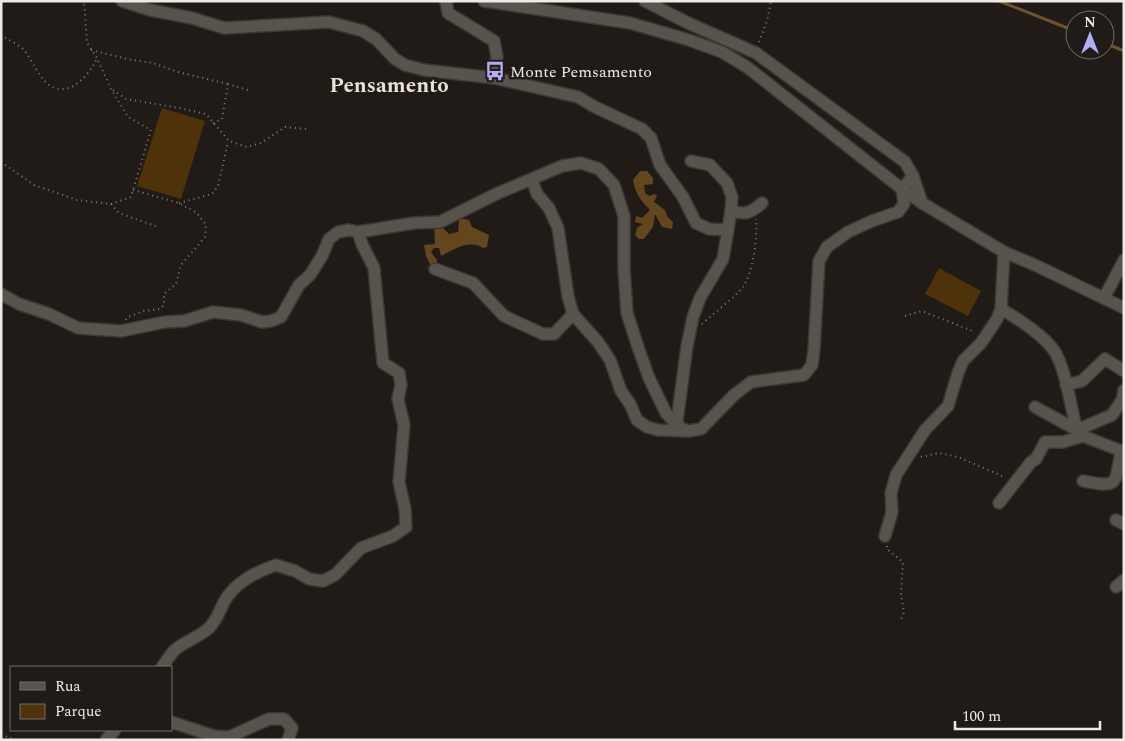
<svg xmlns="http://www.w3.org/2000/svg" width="1125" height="741" viewBox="0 0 1125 741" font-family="Spectral,serif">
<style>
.green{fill:#4d320a}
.forest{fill:#63461e}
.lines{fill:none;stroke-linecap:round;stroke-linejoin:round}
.stream{stroke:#6f5229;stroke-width:3}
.minor-casing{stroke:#3b3835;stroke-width:14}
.path{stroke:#817d79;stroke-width:2;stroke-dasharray:1 4;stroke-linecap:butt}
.minor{stroke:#58534d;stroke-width:11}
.labels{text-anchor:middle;stroke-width:5;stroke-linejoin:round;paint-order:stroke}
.poi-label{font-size:16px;fill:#eeebe7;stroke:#201b16;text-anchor:start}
.district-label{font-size:21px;font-weight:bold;fill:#e8e1da;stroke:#201b16}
</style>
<rect width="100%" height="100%" fill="#201b16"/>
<g class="green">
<path d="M 162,108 L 205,121 L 181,199 L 137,186 Z"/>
<path d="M 939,268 L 981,291 L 968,316 L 925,294 Z"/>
</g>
<g class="forest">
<path d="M 640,171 L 647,171 L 653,178 L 653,184 L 644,185 L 645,193 L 650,196 L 654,194 L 657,196 L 654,202 L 665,210 L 667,216 L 673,222 L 672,229 L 662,227 L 655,214 L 653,227 L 644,239 L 639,239 L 635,235 L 637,228 L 643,224 L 635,222 L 636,216 L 642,218 L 650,210 C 641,201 635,193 633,180 Z"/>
<path d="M 459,218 L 469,220 L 472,227 L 489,235 L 487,247 L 483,248 C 470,239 454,249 441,256 L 439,248 L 434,248 L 431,252 L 437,260 L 437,264 L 431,266 L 426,256 L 424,245 L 435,244 L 434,226 L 443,228 L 449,234 L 458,232 Z"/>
</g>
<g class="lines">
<g class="stream">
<path d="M 999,1 L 1075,31"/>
<path d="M 1105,43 L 1124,51"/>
</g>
<defs>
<g id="minor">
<path d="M 122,1 L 150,10 L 192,18 L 224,28 L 329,22 L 363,31 L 376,39 L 395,59 L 405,65 L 424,70 L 494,78 L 578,97 L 595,107 L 642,129 L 651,138 L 660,165 L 683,197 L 696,223 L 709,229 L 728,230"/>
<path d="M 446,1 L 448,13 L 494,41 L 497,57 L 494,78"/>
<path d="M 484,1 L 630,23 L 689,40 L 722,52 L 747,67 L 902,189 L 922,203 L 1004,252 L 1035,265 L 1124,308"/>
<path d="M 645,1 L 688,23 L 756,53 L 905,162 L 913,176 L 922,203"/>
<path d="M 691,161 L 710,165 L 727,183 L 732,197 L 731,211 L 723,259 L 700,298 L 693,317 L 687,346 L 677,421 L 679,427 L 688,431 L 701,429 L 734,395 L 751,382 L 804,375 L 812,365 L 814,350 L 819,261 L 827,247 L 848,232 L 872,221 L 898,212 L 904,204 L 902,189 L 913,176"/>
<path d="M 532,180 L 537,194 L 549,208 L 558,228 L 568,296 L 573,314 L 598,342 L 610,360 L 621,391 L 630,404 L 637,420 L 647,427 L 658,430 L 687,431"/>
<path d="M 731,211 C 746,215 751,213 762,203"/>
<path d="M 1004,252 L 1001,309 C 1017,318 1045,336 1055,352 C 1067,373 1070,406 1077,430 L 1112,415 L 1122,400 L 1124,390"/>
<path d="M 435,269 L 473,283 L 504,316 L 543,334 L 554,334 L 573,314"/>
<path d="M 1,294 L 19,304 L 49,314 L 78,328 L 121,331 L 165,322 L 184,321 L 213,312 L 241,315 L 262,322 L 271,321 L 281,317 L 299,285 L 310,275 L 322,256 L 329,239 L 338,232 L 349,230 L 358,232"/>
<path d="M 1104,298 L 1124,260"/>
<path d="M 1066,385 L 1082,381 L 1105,359 L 1124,371"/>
<path d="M 1035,407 L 1077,430 L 1083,436 L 1124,452"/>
<path d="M 1083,481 C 1119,488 1115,485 1121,451"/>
<path d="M 999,503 L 1031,462 L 1036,459 L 1045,442 L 1063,442 L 1083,436"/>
<path d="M 1116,520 L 1124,524"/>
<path d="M 885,536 L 892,512 L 891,493 L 896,475 L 925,430 L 948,406 L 958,373 L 963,361 L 981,343 L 997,319 L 1001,309"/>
<path d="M 1116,587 L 1124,580"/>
<path d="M 162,667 C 166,662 171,653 176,649 C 186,641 199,637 209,628 C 217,620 219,612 224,602 C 235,582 256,572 276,565 L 295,571 L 309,579 L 323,581 L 335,575 L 361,548 L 393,536 L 406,527 L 405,509 L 399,482 L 404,425 L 398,399 L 401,385 L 399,373 L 383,363 L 374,268 L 362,244 L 358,232 L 414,223 L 440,222 L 496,194 L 562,166 L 581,163 L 599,169 L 614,185 L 624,216 L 624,268 L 627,313 L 638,347 L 649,378 L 666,413 L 679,427"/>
<path d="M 171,722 L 214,736 L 229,737 L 269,719 L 284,719 L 292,728 L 288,740"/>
<path d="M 106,740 L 115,730"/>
</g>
</defs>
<use href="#minor" class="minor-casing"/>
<g class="path">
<path d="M 1,35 C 8,40 18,44 24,50 C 33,61 38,77 49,85 C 70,99 90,74 97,58"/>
<path d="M 759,42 L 767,21 L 771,1"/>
<path d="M 91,50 L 127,59 L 153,63 L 178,72 L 228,84"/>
<path d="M 113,90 L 126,99 L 179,108 L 206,114 L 229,141 L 247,147 L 261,143 L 285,127 L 307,129"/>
<path d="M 213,123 L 222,119 L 228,84 L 248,90"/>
<path d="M 1,162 L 34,185 L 77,200 L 111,204 L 131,197 L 151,130 L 128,117 L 111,89 L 97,58 L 87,43 L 84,1"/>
<path d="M 179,203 L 212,194 L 218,186 L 228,142"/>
<path d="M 111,204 L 119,213 L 158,227"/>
<path d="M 905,316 L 922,311 L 975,332"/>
<path d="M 126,320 L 128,317 L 144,311 L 160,309 L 164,305 L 164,294 L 176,284 L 181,265 L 205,237 L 206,225 L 197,213 L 179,203 L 133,190"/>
<path d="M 702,324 C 713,314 735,297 743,287 C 753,273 758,236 756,219"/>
<path d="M 921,457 L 939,453 L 958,457 L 1000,475 L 1005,479"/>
<path d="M 887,546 L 887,549 L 903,562 L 901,594 L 904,612 L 900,622"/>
<path d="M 1,735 L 17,740"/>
</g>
<use href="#minor" class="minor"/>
</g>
<defs>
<symbol id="bus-bare" viewBox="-9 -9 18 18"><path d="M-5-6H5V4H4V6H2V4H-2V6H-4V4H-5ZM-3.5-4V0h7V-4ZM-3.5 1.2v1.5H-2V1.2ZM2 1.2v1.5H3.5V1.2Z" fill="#b3acf9" stroke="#201b16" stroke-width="2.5" paint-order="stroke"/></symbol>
</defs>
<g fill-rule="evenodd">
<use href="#bus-bare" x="481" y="57" width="28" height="28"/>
</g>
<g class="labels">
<g class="poi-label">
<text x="510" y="77">Monte Pemsamento</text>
</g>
<g class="district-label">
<text x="389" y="92">Pensamento</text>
</g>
</g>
<rect width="1125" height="741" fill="none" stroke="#eeebe7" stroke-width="5"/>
<rect x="10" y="666" width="162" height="65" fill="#201b16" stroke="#726e6a"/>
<rect x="20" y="682" width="25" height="8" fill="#58534d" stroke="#726e6a"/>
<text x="55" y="691" font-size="15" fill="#eeebe7">Rua</text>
<rect x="20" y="704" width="25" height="15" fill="#4d320a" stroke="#726e6a"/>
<text x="55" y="716" font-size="15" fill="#eeebe7">Parque</text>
<g transform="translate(1090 35)"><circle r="24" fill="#201b16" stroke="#726e6a"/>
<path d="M0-4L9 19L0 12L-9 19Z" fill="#b3acf9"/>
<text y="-8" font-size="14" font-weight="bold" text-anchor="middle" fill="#eeebe7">N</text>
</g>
<path d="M955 721v8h145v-8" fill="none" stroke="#eeebe7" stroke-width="2.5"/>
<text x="962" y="721" font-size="15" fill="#eeebe7" stroke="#201b16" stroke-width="4" paint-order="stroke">100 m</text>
</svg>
